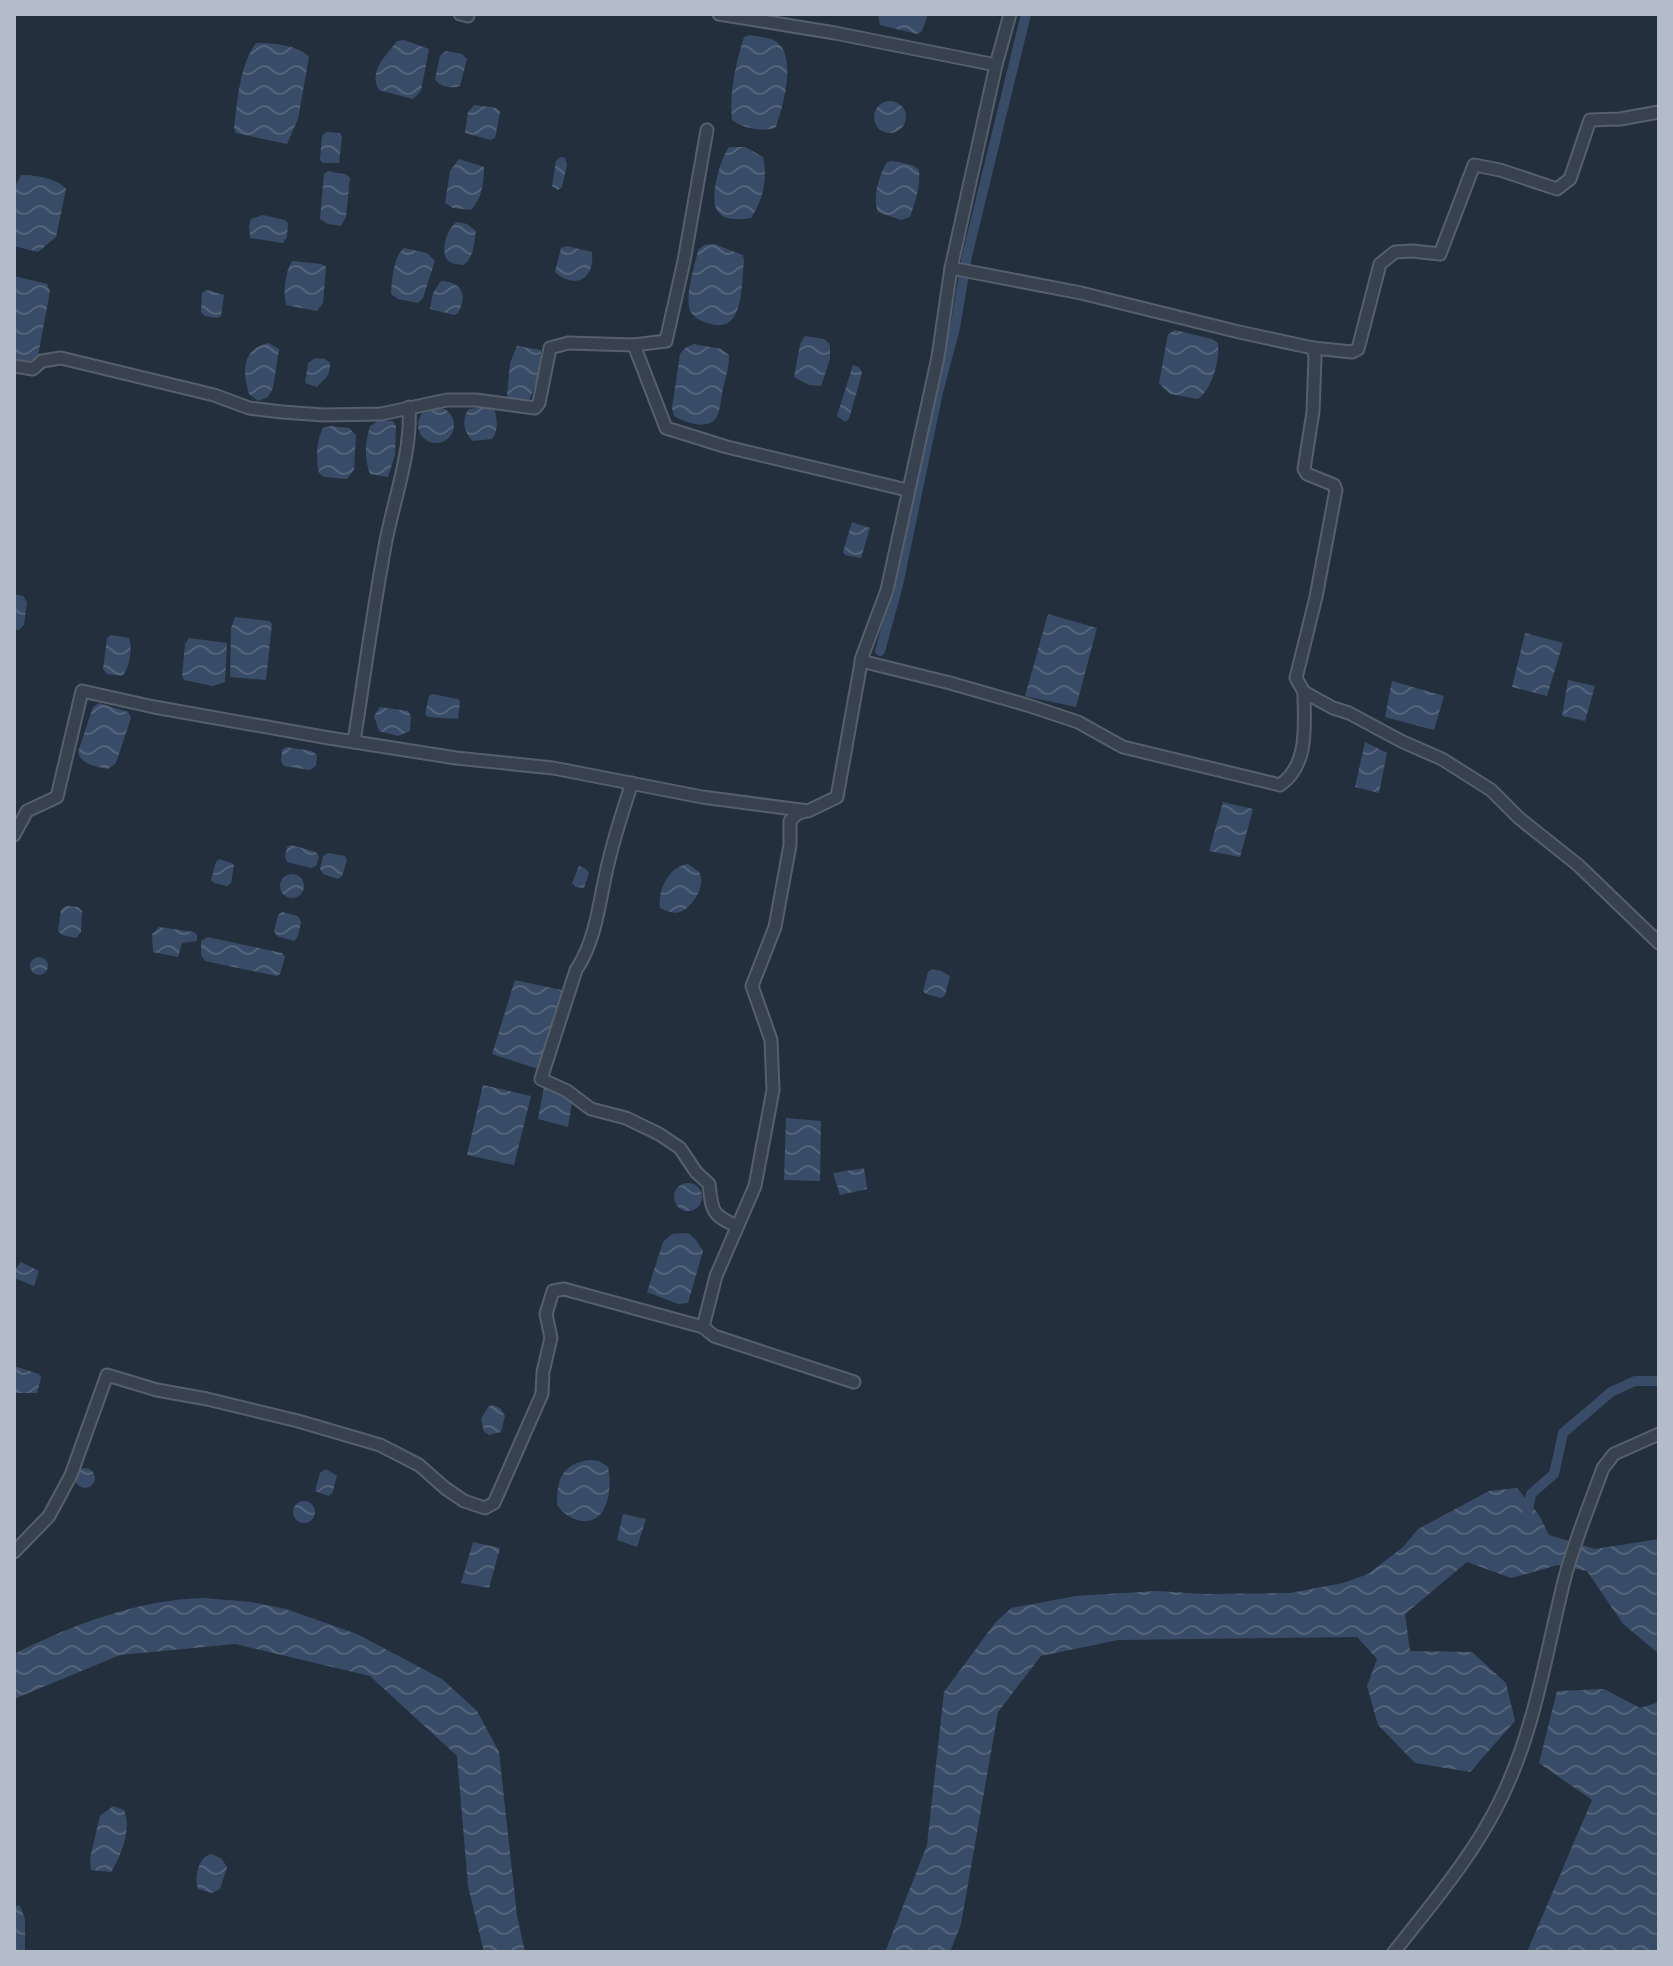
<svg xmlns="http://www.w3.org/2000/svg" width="1673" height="1966" viewBox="0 0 1673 1966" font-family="'Fira Sans',sans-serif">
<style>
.water{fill:url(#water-waves)}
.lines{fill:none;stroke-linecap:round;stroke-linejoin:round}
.canal{stroke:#394c67;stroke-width:10}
.minor-casing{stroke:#565f6c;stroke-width:15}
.minor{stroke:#38414e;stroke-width:11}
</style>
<defs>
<pattern id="water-waves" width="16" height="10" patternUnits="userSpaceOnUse" patternTransform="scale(2)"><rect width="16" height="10" fill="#394c67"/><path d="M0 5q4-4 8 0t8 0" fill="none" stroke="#53647b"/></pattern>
</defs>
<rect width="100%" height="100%" fill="#242f3e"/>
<g class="water">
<path d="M 878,14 L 928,14 L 922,31 L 917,34 L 880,25 Z"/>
<path d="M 750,35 C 757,37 769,37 775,41 C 798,54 783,107 776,127 C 765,133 742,128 732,120 C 729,94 736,62 744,37 Z"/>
<path d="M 404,40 L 429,49 L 421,91 L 413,99 L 379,90 C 368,71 386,56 397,41 Z"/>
<path d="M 256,43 C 271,43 299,45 309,57 L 298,119 L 287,144 L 236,133 L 234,128 C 238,99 239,67 256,43 Z"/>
<path d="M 446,51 L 462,54 L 467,59 L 460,86 C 452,89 439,87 435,79 L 440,56 Z"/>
<circle cx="890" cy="117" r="16"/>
<path d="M 474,105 L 496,108 L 500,112 L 495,138 L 491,140 L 465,133 L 468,112 Z"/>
<path d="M 326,132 L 340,133 L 342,137 L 339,163 L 323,163 L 320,160 L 322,136 Z"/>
<path d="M 729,147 L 745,147 L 763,157 C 768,178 763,200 751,218 C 715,224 710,209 717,177 C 720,166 723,156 729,147 Z"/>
<path d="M 560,157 L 565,158 L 567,165 L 562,187 L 558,190 L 552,186 L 556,161 Z"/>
<path d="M 459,159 L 484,167 C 484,181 482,199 471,210 L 453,208 L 445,203 L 450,171 Z"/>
<path d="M 893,161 L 912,165 L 919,170 C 921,185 915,203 910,217 L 901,220 L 878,212 C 872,197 879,176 887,162 Z"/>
<path d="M 328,171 L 347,175 L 350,178 L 346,217 L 341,226 L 328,224 L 320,219 L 324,174 Z"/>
<path d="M 21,175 C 35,175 57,178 66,189 L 56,237 L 38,252 L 14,246 L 14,188 Z"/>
<path d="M 263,215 L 285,220 L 288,223 L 287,237 L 283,243 L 250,238 L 249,226 L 251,219 Z"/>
<path d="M 457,222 L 467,224 L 476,231 C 474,242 474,259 463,265 C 457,264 449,264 446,258 C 441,247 448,227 457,222 Z"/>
<path d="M 714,244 L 743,255 L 744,261 C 741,285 745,337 707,323 C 698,320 691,316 689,307 C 686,290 695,266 698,250 L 704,245 Z"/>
<path d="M 567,246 L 592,252 C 595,279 575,290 555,272 L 561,248 Z"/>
<path d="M 404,248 L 427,253 L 435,261 L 423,298 L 418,303 L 398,299 L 391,294 C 392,280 393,257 404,248 Z"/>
<path d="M 292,261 L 321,264 L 326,267 L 323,303 L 317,311 L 286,305 C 283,292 285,273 292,261 Z"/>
<path d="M 14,276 L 47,284 L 50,291 L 38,356 L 34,361 L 14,360 Z"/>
<path d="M 441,281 C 462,282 468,295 458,313 L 454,315 L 430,309 L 433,293 Z"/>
<path d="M 207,290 L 224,295 L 221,316 L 217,318 L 205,316 L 201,312 L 202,293 Z"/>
<path d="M 1175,330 L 1212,339 L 1218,343 C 1220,360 1212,389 1198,399 L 1170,394 L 1159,383 L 1168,334 Z"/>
<path d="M 805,336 L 824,339 L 830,344 L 830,359 L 821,386 L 809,385 L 794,377 L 800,344 Z"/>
<path d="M 268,343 L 279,349 L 273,388 L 268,397 L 258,401 L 249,394 C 242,371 242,349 268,343 Z"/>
<path d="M 694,344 L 721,349 L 729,355 C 729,368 725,380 722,393 C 721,400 720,412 716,418 C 707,431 685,422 674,416 L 672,408 L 680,354 L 685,348 Z"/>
<path d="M 517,346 L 541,350 L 540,371 L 529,402 L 511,401 L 507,396 L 510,363 Z"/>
<path d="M 315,358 L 325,359 L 330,363 C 331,376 325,378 317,387 L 305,383 L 308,363 Z"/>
<path d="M 853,365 L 859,367 L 862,373 L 849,419 L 845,422 L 837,416 Z"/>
<path d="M 488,407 L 494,409 C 498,419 498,432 492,439 L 473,441 C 464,434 461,418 469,409 Z"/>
<circle cx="436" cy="425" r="18"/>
<path d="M 380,420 L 393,421 L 396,426 L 395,455 L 388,477 L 370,474 C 364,458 365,442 370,426 Z"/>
<path d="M 330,426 L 349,428 L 356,435 L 354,470 L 347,479 L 324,477 L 319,473 C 316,458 316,441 323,428 Z"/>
<path d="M 852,522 L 870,528 L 861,558 L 845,555 L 843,552 Z"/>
<path d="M 14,594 L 23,596 L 27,602 L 24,625 L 19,630 L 14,629 Z"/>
<path d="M 1048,614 L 1097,628 L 1076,707 L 1025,696 Z"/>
<path d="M 235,617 L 269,621 L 272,624 L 266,680 L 230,677 L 231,628 Z"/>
<path d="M 1525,633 L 1563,643 L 1547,696 L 1512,687 Z"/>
<path d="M 111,635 L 129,638 C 133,648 129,669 122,676 L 107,674 L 103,669 L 107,638 Z"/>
<path d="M 189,638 L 227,643 L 225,682 L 213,686 L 184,680 L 182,676 L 185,644 Z"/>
<path d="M 1568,680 L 1595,686 L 1585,721 L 1562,716 Z"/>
<path d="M 1392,681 L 1444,696 L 1434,730 L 1385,717 Z"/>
<path d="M 432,694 L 458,699 L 460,702 L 458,719 L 428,717 L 425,714 L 429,696 Z"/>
<path d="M 99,703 L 128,712 L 131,718 L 116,763 L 108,769 C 96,766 81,765 78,752 L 93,707 Z"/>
<path d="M 380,707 L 408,711 L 411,716 L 410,731 L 398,736 L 379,731 L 374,716 Z"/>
<path d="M 1365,742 L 1387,753 L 1379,793 L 1355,787 Z"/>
<path d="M 286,747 L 312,751 L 317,755 L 316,766 L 310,770 L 284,766 L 281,761 L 282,750 Z"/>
<path d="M 1223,802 L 1253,809 L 1240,857 L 1209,851 Z"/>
<path d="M 291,845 L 316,852 L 319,857 L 316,866 L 311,868 L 287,862 L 285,857 L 287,847 Z"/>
<path d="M 328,853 L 345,856 L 347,860 L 342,876 L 338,879 L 323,874 L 320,869 L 323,856 Z"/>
<path d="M 219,859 L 234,864 L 231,883 L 227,886 L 214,883 L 211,880 L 216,862 Z"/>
<path d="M 688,864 C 691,867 696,869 699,872 C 707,885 692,908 680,912 C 672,914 667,911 660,908 C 658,890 668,867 688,864 Z"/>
<path d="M 579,866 L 586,869 L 589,873 L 584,888 L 576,887 L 572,883 Z"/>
<circle cx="292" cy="886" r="12"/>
<path d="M 66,906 L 78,907 L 82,911 L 81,932 L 76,938 L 62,935 L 58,931 L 61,910 Z"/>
<path d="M 282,912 L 298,916 L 301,922 L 298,936 L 294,941 L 277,936 L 274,931 L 278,915 Z"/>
<path d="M 159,927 L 194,932 L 197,935 L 197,941 L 182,943 L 178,957 L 153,952 L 152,934 Z"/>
<path d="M 208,937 L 282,953 L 285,957 L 280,974 L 277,976 L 205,961 L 201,955 L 201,941 Z"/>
<circle cx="39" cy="966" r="9"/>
<path d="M 932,969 L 941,971 L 950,976 L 945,995 L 942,998 L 926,994 L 923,991 L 928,972 Z"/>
<path d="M 515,980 L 566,991 L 541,1070 L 492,1054 Z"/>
<path d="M 483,1085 L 531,1096 L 514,1165 L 467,1155 Z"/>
<path d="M 544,1087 L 569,1097 L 572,1102 L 568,1127 L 538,1119 Z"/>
<path d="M 786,1118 L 821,1121 L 820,1181 L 784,1180 Z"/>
<path d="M 864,1168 L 867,1189 L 840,1195 L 833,1173 Z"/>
<circle cx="688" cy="1197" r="14"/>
<path d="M 688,1233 L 696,1240 L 703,1251 L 688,1303 L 678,1304 L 647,1292 L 663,1242 L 672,1234 Z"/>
<path d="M 21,1262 L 39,1271 L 34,1286 L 14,1278 L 14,1271 Z"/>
<path d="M 14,1366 L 39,1374 L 41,1378 L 37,1393 L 14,1393 Z"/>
<path d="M 492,1405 L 500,1408 L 505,1416 L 501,1432 L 489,1435 L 484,1432 L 481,1419 L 488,1407 Z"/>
<path d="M 590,1460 L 599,1461 L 608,1467 C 611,1481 610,1501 602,1512 C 589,1530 566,1518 557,1505 C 557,1478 562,1464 590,1460 Z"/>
<circle cx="85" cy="1478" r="10"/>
<path d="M 326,1469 L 337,1476 L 332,1494 L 328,1496 L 315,1491 L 320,1473 Z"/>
<path d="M 1517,1488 L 1539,1515 L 1549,1535 L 1595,1549 L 1659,1539 L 1659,1654 L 1623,1624 L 1587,1571 L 1558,1565 L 1511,1578 L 1467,1562 L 1405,1614 L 1410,1651 L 1472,1652 L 1506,1683 L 1515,1721 L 1470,1772 L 1415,1763 L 1378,1725 L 1367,1686 L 1377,1659 L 1357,1637 L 1118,1640 L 1041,1656 L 998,1712 L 961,1924 L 950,1952 L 885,1952 L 927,1845 L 944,1692 L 995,1623 L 1011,1608 L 1076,1596 L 1156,1591 L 1206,1594 L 1290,1593 L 1343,1583 L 1368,1574 L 1403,1547 L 1418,1529 L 1489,1491 Z"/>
<circle cx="304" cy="1512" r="11"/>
<path d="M 623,1514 L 646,1519 L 637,1547 L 617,1540 Z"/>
<path d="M 473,1542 L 500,1548 L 489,1588 L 461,1583 Z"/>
<path d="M 202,1598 L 251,1602 L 286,1609 L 357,1634 L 442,1679 L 477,1711 L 499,1752 L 517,1916 L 525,1952 L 484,1952 L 468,1886 L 457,1756 L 370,1676 L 235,1644 L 120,1655 L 14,1699 L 14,1654 C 72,1625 137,1600 202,1598 Z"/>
<path d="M 1604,1689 L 1640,1708 L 1659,1702 L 1659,1952 L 1527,1952 L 1592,1800 L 1539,1763 L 1557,1691 Z"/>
<path d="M 113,1806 L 124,1810 C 132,1829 121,1856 111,1872 L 91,1870 L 90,1858 L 100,1816 Z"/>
<path d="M 211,1854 L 221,1858 L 227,1867 L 220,1889 L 212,1893 L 198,1889 C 194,1878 198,1857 211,1854 Z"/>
<path d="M 14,1905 L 20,1906 L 25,1919 L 25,1952 L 14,1952 Z"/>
</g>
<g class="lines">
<g class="canal">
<path d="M 880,651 L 898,585 L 938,392 L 955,328 L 967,256 L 1026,14"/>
<path d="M 1527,1515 L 1531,1494 L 1554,1474 L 1563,1433 L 1611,1392 L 1635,1381 L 1659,1381"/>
</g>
<defs>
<g id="minor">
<path d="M 460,14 L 468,16"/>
<path d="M 719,14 L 835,33 L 996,65 L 951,268"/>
<path d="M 996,65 L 1010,14"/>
<path d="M 634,345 L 666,428 L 727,447 L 907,490"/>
<path d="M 1313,348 L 1352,352 L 1358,349 L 1380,264 L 1395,252 L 1412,251 L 1440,254 L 1474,165 L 1500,170 L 1557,189 L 1570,179 L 1590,120 L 1620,119 L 1659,112"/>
<path d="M 14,366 L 33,369 L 42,361 L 61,358 L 214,395 L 249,408 L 282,412 L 324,415 L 381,414 L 447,400 L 476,400 L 535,408 L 539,403 L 550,348 L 568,343 L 634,345 L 666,341 L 684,261 L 707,130"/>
<path d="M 861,661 L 950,683 L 1027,705 L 1078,722 L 1123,747 L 1280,785 C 1310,764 1304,724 1304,692"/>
<path d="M 354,742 C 364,677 373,611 385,546 C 393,501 412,454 409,407"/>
<path d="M 632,783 C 624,807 616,831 610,856 C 600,892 598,938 576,970 L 541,1079 L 567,1091 L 591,1109 L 626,1118 L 659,1134 L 680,1148 L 696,1172 L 709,1184 C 712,1212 712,1215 737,1226"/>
<path d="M 14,835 L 27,811 L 57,797 L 82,691 L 154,707 L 329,738 L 456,758 L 553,768 L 702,797 L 808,811 L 837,797 L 862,657 L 887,590 L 938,357 L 951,268 L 1081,293 L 1239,332 L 1313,348 L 1315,357 L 1313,412 L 1304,469 L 1307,474 L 1334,485 L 1336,490 L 1316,597 L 1296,678 L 1304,692 L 1333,708 L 1349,713 L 1401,741 L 1442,759 L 1491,790 L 1519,818 L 1578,865 L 1659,943"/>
<path d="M 703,1327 L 716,1276 L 755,1186 L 773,1090 L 771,1040 L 752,986 L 775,927 L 790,845 L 790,821 L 797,814 L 803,812"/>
<path d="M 14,1552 L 49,1516 L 71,1475 L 107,1375 L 157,1390 L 207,1399 L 298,1421 L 380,1445 L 419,1465 L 445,1488 L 464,1501 L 485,1508 L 494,1503 L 542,1394 L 543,1372 L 551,1338 L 546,1314 L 553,1291 L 564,1289 L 703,1327 L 714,1336 L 854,1382"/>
<path d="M 1394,1952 C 1436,1899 1483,1844 1509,1781 C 1537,1717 1548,1644 1565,1577 C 1575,1540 1590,1504 1603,1468 L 1614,1454 L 1659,1434"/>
</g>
</defs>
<use href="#minor" class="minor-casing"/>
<use href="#minor" class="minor"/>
</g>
<rect width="1673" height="1966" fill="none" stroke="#b4bcc9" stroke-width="32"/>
</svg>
